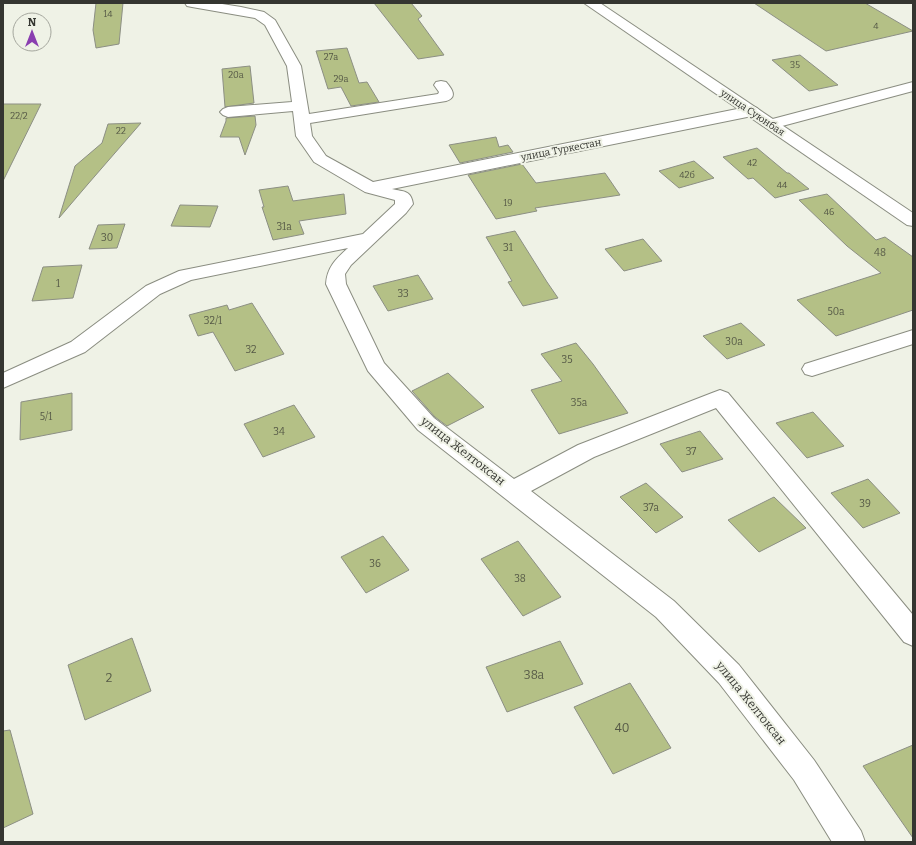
<svg xmlns="http://www.w3.org/2000/svg" width="916" height="845" viewBox="0 0 916 845" font-family="Bitter,serif">
<style>
.building{fill:#b4c086;stroke:#8c8f84}
.lines{fill:none;stroke-linecap:round;stroke-linejoin:round}
.minor-casing{stroke:#8a8d81;stroke-width:2}
.major-casing{stroke:#8a8d81;stroke-width:2}
.minor{fill:#fff;fill-rule:evenodd}
.major{fill:#fff;fill-rule:evenodd}
.labels{text-anchor:middle;stroke-width:4;stroke-linejoin:round;paint-order:stroke}
.far-number-label{font-size:9px;fill:#555846}
.far-street-label{font-size:10px;fill:#353631;stroke:#eff2e6}
.number-label{font-size:10px;fill:#555846}
.street-label{font-size:12px;fill:#353631;stroke:#eff2e6}
.near-number-label{font-size:12px;fill:#555846}
</style>
<rect width="100%" height="100%" fill="#eff2e6"/>
<g class="building">
<path d="M 96,3 L 123,3 L 119,44 L 96,48 L 93,30 Z"/>
<path d="M 374,3 L 411,3 L 422,16 L 418,19 L 444,55 L 418,59 Z"/>
<path d="M 754,3 L 865,3 L 913,31 L 826,51 Z"/>
<path d="M 347,48 L 359,83 L 367,82 L 379,102 L 351,106 L 341,87 L 328,89 L 316,51 Z"/>
<path d="M 800,55 L 838,85 L 809,91 L 772,60 Z"/>
<path d="M 250,66 L 254,103 L 225,107 L 222,69 Z"/>
<path d="M 3,104 L 41,104 L 3,181 Z"/>
<path d="M 255,116 L 256,125 L 245,155 L 239,137 L 220,137 L 226,121 L 226,118 Z"/>
<path d="M 141,123 L 88,184 L 59,218 L 75,166 L 102,143 L 108,124 Z"/>
<path d="M 496,137 L 499,147 L 508,145 L 513,152 L 460,163 L 449,145 Z"/>
<path d="M 757,148 L 787,173 L 789,173 L 809,189 L 775,198 L 753,178 L 748,179 L 723,157 Z"/>
<path d="M 694,161 L 714,178 L 679,188 L 659,171 Z"/>
<path d="M 522,164 L 536,183 L 605,173 L 620,195 L 535,208 L 537,211 L 496,219 L 468,175 Z"/>
<path d="M 288,186 L 293,201 L 344,194 L 346,214 L 299,221 L 304,234 L 273,240 L 262,207 L 264,207 L 259,190 Z"/>
<path d="M 827,194 L 876,240 L 885,237 L 913,257 L 913,310 L 836,336 L 797,300 L 881,273 L 847,246 L 799,200 Z"/>
<path d="M 180,205 L 218,206 L 210,227 L 171,226 Z"/>
<path d="M 125,224 L 117,248 L 89,249 L 98,225 Z"/>
<path d="M 515,231 L 547,282 L 558,298 L 523,306 L 508,282 L 512,281 L 486,237 Z"/>
<path d="M 643,239 L 662,261 L 624,271 L 605,249 Z"/>
<path d="M 82,265 L 73,298 L 32,301 L 43,267 Z"/>
<path d="M 418,275 L 433,299 L 388,311 L 373,286 Z"/>
<path d="M 252,303 L 284,354 L 235,371 L 213,332 L 198,336 L 189,315 L 227,305 L 229,310 Z"/>
<path d="M 741,323 L 765,345 L 727,359 L 703,336 Z"/>
<path d="M 576,343 L 593,364 L 628,413 L 559,434 L 531,390 L 562,381 L 541,354 Z"/>
<path d="M 448,373 L 484,407 L 447,426 L 435,417 L 412,391 Z"/>
<path d="M 72,393 L 72,430 L 20,440 L 21,402 Z"/>
<path d="M 294,405 L 315,437 L 263,457 L 244,424 Z"/>
<path d="M 813,412 L 844,446 L 807,458 L 776,423 Z"/>
<path d="M 700,431 L 723,459 L 682,472 L 660,444 Z"/>
<path d="M 868,479 L 900,513 L 863,528 L 831,493 Z"/>
<path d="M 646,483 L 683,517 L 656,533 L 620,497 Z"/>
<path d="M 774,497 L 806,528 L 759,552 L 728,520 Z"/>
<path d="M 383,536 L 409,570 L 366,593 L 341,557 Z"/>
<path d="M 518,541 L 561,597 L 523,616 L 481,559 Z"/>
<path d="M 132,638 L 151,691 L 85,720 L 68,665 Z"/>
<path d="M 560,641 L 583,684 L 507,712 L 486,667 Z"/>
<path d="M 630,683 L 671,748 L 613,774 L 574,707 Z"/>
<path d="M 10,730 L 33,814 L 3,828 L 3,731 Z"/>
<path d="M 913,745 L 913,838 L 863,766 Z"/>
</g>
<g class="lines">
<defs>
<g id="minor">
<path d="M 185,3 L 216,3 L 241,7 L 264,12 L 275,20 L 301,66 L 309,114 L 438,94 L 439,92 L 434,85 L 436,82 L 441,81 L 446,82 C 452,89 458,97 446,101 L 310,123 L 312,136 L 326,156 L 373,182 L 752,106 L 757,108 L 760,111 L 757,114 L 752,116 L 392,189 C 404,192 411,190 413,204 L 406,213 L 351,265 L 345,274 L 346,284 L 384,363 L 434,418 L 514,479 L 578,445 L 712,393 L 720,390 L 728,393 L 913,615 L 913,646 L 904,642 L 716,408 L 594,457 L 531,491 L 674,601 L 739,665 L 814,760 L 861,831 L 865,842 L 832,842 L 794,780 L 719,683 L 656,617 L 418,430 L 368,371 L 326,284 C 327,267 336,259 348,248 L 191,280 L 160,294 L 85,352 L 3,388 L 3,373 L 71,342 L 146,286 L 179,271 L 363,234 L 395,204 L 395,200 L 365,192 L 314,162 L 296,136 L 293,111 L 228,117 L 223,115 L 220,112 L 223,109 L 228,107 L 292,102 L 287,66 L 265,25 L 255,18 L 192,7 L 187,6 Z"/>
<path d="M 913,82 L 913,91 L 771,129 L 765,127 L 763,124 L 765,121 Z"/>
<path d="M 913,330 L 913,344 L 812,376 L 805,374 L 802,369 L 805,364 Z"/>
</g>
<path id="major" d="M 584,3 L 600,3 L 913,213 L 913,226 L 907,225 Z"/>
</defs>
<use href="#minor" class="minor-casing"/>
<use href="#major" class="major-casing"/>
<use href="#minor" class="minor"/>
<use href="#major" class="major"/>
</g>
<g class="labels">
<g class="far-number-label">
<text x="108" y="17">14</text>
<text x="876" y="29">4</text>
<text x="331" y="60">27а</text>
<text x="795" y="68">35</text>
<text x="236" y="78">20а</text>
<text x="341" y="82">29а</text>
<text x="19" y="119">22/2</text>
<text x="121" y="134">22</text>
<text x="752" y="166">42</text>
<text x="687" y="178">42б</text>
<text x="782" y="188">44</text>
<text x="508" y="206">19</text>
<text x="829" y="215">46</text>
</g>
<g class="far-street-label">
<text transform="translate(753 112) rotate(34)" y="4">улица Суюнбая</text>
<text transform="translate(561 149) rotate(-11)" y="4">улица Туркестан</text>
</g>
<g class="number-label">
<text x="284" y="230">31а</text>
<text x="107" y="241">30</text>
<text x="508" y="251">31</text>
<text x="880" y="256">48</text>
<text x="58" y="287">1</text>
<text x="403" y="297">33</text>
<text x="836" y="315">50а</text>
<text x="213" y="324">32/1</text>
<text x="734" y="345">30а</text>
<text x="251" y="353">32</text>
<text x="567" y="363">35</text>
<text x="579" y="406">35а</text>
<text x="46" y="420">5/1</text>
<text x="279" y="435">34</text>
<text x="691" y="455">37</text>
<text x="865" y="507">39</text>
<text x="651" y="511">37а</text>
<text x="375" y="567">36</text>
<text x="520" y="582">38</text>
</g>
<g class="street-label">
<text transform="translate(463 451) rotate(38)" y="4">улица Желтоксан</text>
<text transform="translate(751 703) rotate(51)" y="4">улица Желтоксан</text>
</g>
<g class="near-number-label">
<text x="534" y="679">38а</text>
<text x="109" y="682">2</text>
<text x="622" y="732">40</text>
</g>
</g>
<rect width="916" height="845" fill="none" stroke="#353631" stroke-width="8"/>
<g transform="translate(32 32)"><circle r="19" fill="#eff2e6" stroke="#a5a79e"/>
<path d="M0-3L7 15L0 10L-7 15Z" fill="#8a3eb0"/>
<text y="-6" font-size="11" font-weight="bold" text-anchor="middle" fill="#353631">N</text>
</g>
</svg>
